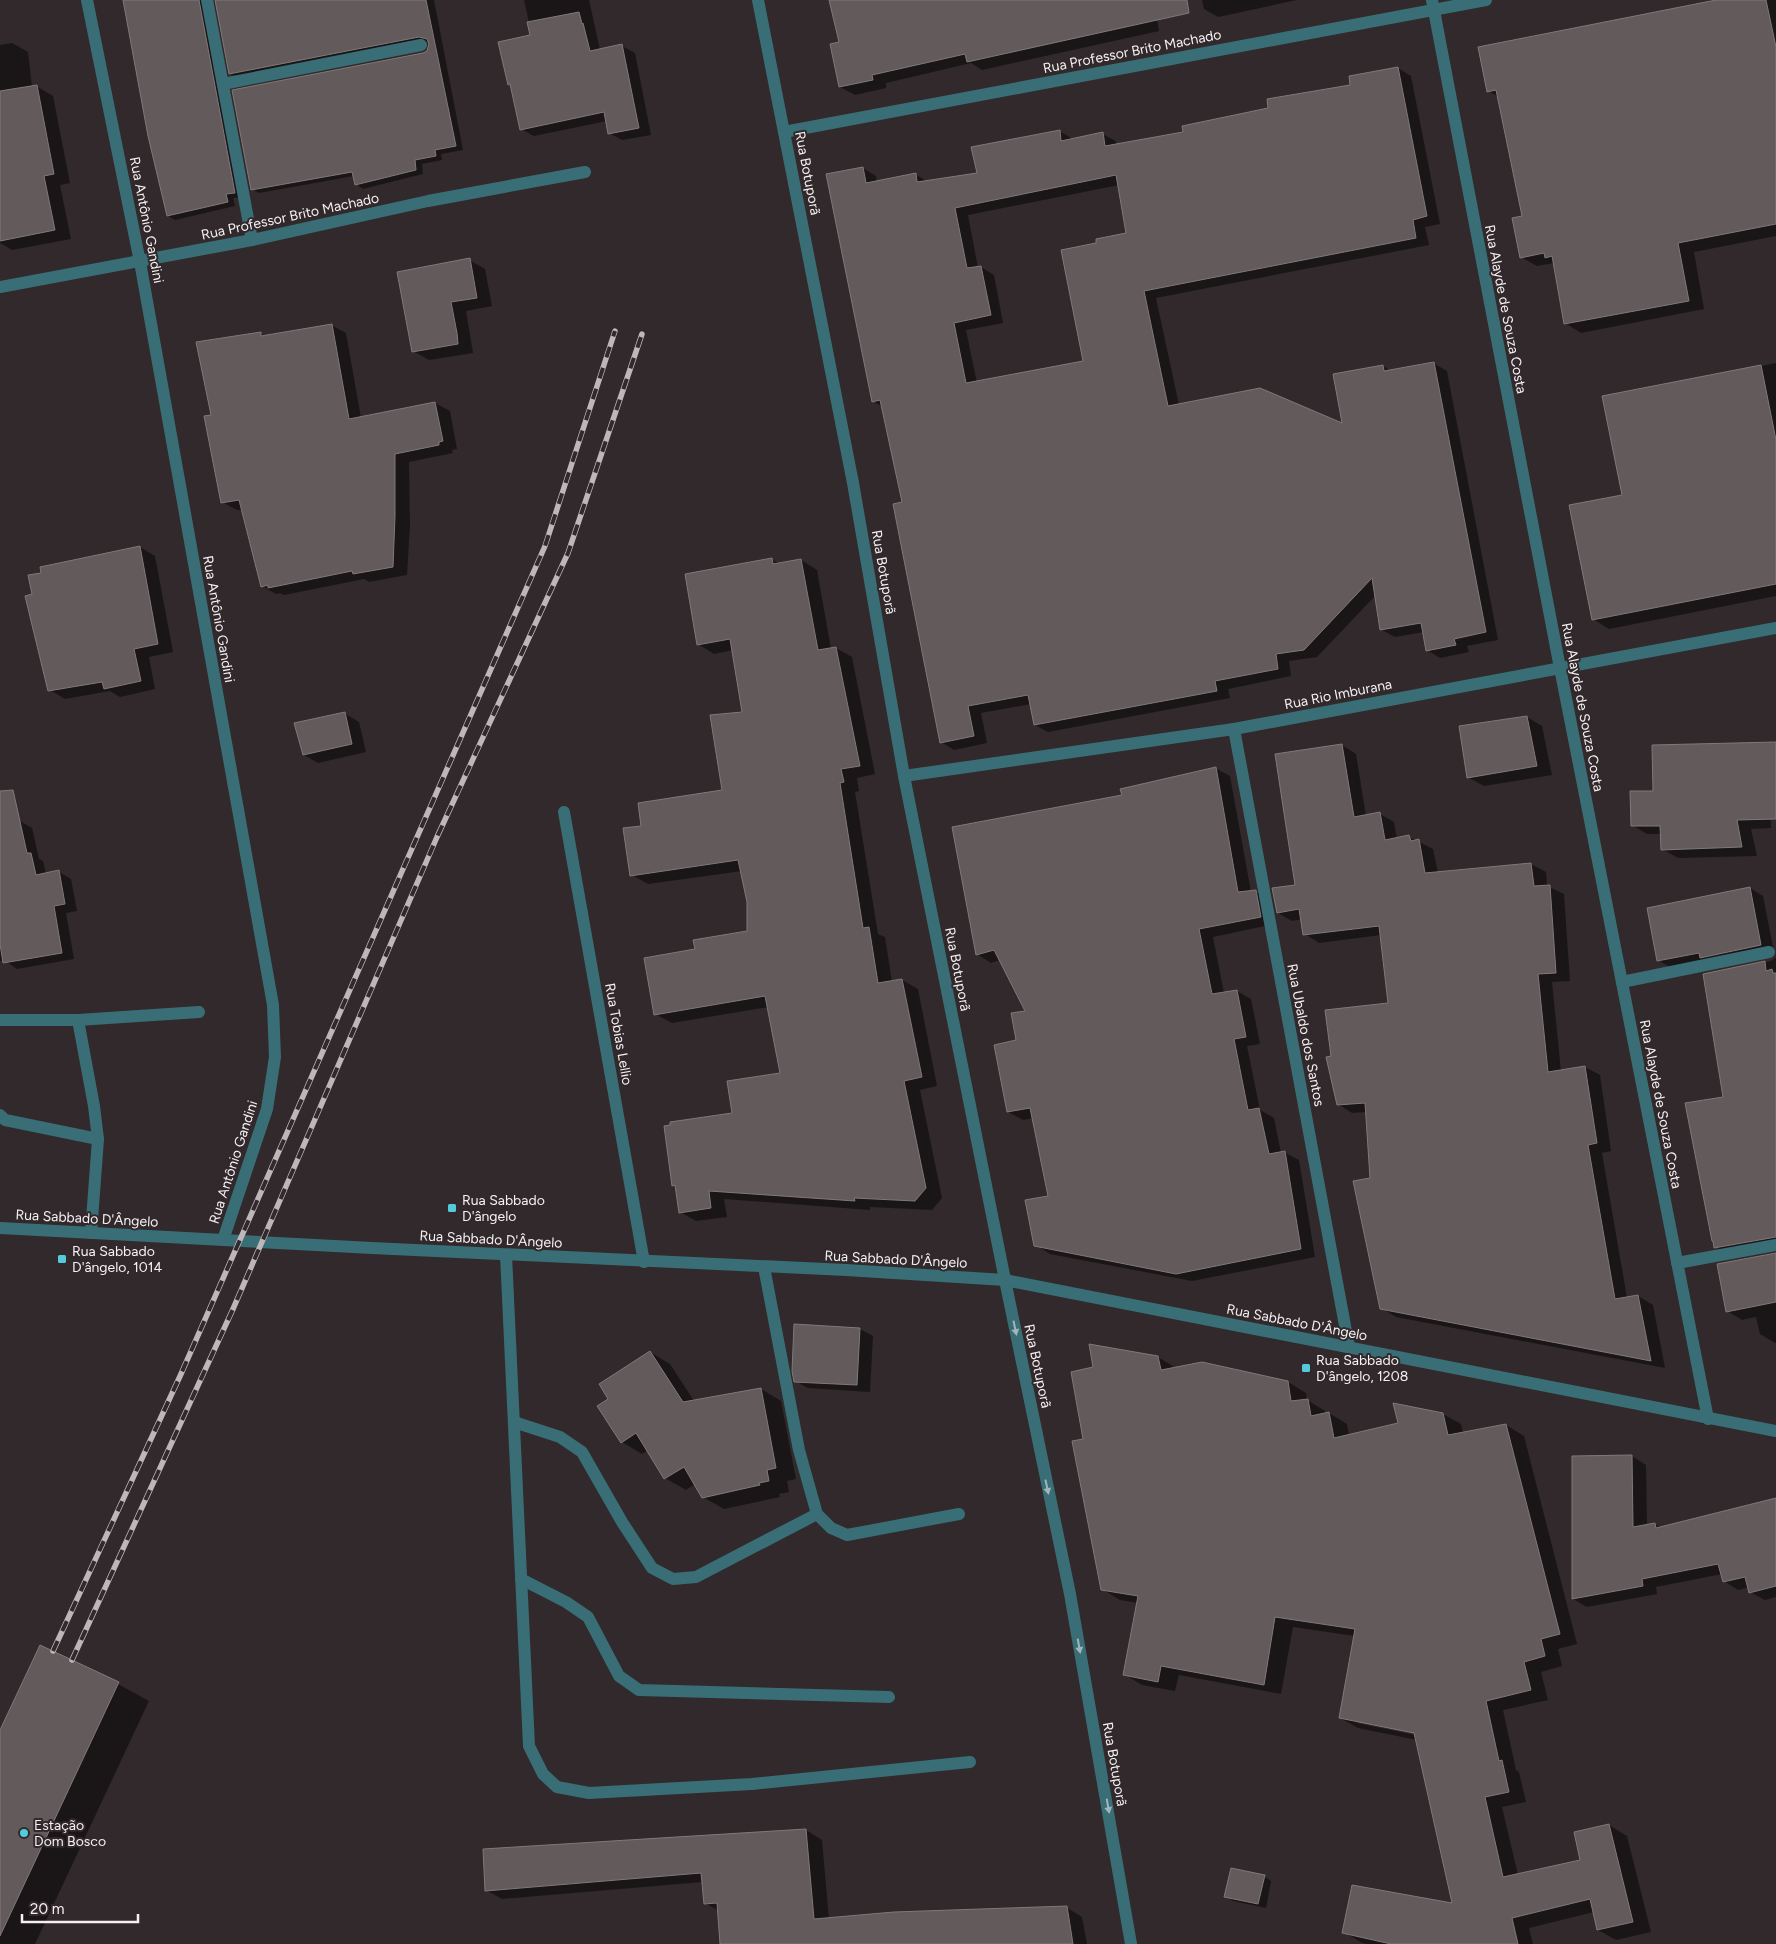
<svg xmlns="http://www.w3.org/2000/svg" width="1776" height="1944" viewBox="0 0 1776 1944" font-family="Figtree,sans-serif">
<style>
.shadow{fill:#0007;fill-rule:evenodd}
.building{fill:#635a5c;stroke:#817879;fill-rule:evenodd}
.lines{fill:none;stroke-linecap:round;stroke-linejoin:round}
.minor{stroke:#396e76;stroke-width:12}
.rail-casing{stroke:#bdb7b9;stroke-width:5.5}
.rail{stroke:#31292b;stroke-width:4;stroke-dasharray:11;stroke-linecap:butt}
.oneway{fill:#a1b6ba}
.poi-dot{fill:#53cbdc;stroke:#31292b;stroke-width:2}
.labels{text-anchor:middle;stroke-width:4;stroke-linejoin:round;paint-order:stroke}
.street-label{font-size:14px;fill:#f6f0f2;stroke:#31292b}
.poi-label{font-size:14px;fill:#f6f0f2;stroke:#31292b;text-anchor:start}
</style>
<rect width="100%" height="100%" fill="#31292b"/>
<g class="shadow">
<path d="M 124,0 L 208,0 L 242,197 L 233,198 L 235,206 L 175,220 L 168,216 Z"/>
<path d="M 217,0 L 434,0 L 463,150 L 441,154 L 442,160 L 422,164 L 423,174 L 363,189 L 356,184 L 354,176 L 259,193 L 252,189 L 423,54 L 430,49 L 430,43 L 428,41 L 238,78 L 230,74 Z"/>
<path d="M 524,0 L 589,0 L 600,50 L 622,46 L 635,53 L 651,135 L 622,140 L 609,133 L 607,121 L 534,136 L 521,129 L 512,86 L 509,84 L 532,36 Z"/>
<path d="M 831,0 L 1154,0 L 1159,31 L 982,70 L 971,63 L 886,83 L 886,88 L 855,95 L 840,87 L 840,43 Z"/>
<path d="M 1202,0 L 1297,0 L 1218,17 L 1204,9 Z"/>
<path d="M 1723,0 L 1776,0 L 1776,236 L 1694,252 L 1704,309 L 1581,333 L 1565,323 L 1554,263 L 1537,266 L 1521,257 L 1524,217 L 1499,97 L 1488,91 Z"/>
<path d="M 12,43 L 28,52 L 32,87 L 36,86 L 53,96 L 70,183 L 60,185 L 71,239 L 12,250 L 0,243 L 0,45 Z"/>
<path d="M 1398,68 L 1411,76 L 1440,224 L 1425,227 L 1429,245 L 1156,298 L 1179,405 L 1344,425 L 1383,366 L 1391,371 L 1433,363 L 1447,371 L 1498,640 L 1467,646 L 1469,652 L 1440,658 L 1427,650 L 1424,632 L 1395,637 L 1382,630 L 1376,595 L 1317,657 L 1289,661 L 1291,676 L 1228,689 L 1230,698 L 1048,732 L 1035,725 L 1031,704 L 981,713 L 987,743 L 954,750 L 941,742 L 903,503 L 883,407 L 873,401 L 863,168 L 876,176 L 877,182 L 915,174 L 928,182 L 979,174 L 1059,131 L 1073,139 L 1102,134 L 1116,141 L 1116,145 L 1184,133 L 1351,86 ZM 1119,185 L 1128,234 L 1098,244 L 1085,362 L 977,383 L 966,330 L 1003,323 L 994,275 L 981,267 L 978,268 L 968,215 Z"/>
<path d="M 469,260 L 485,269 L 492,306 L 466,311 L 473,353 L 429,360 L 413,351 Z"/>
<path d="M 331,325 L 346,333 L 361,418 L 435,403 L 450,411 L 457,449 L 452,450 L 453,453 L 409,462 L 410,525 L 407,575 L 369,582 L 364,579 L 284,595 L 280,593 L 276,594 L 262,586 L 243,510 L 237,510 L 222,502 L 212,416 L 260,333 L 266,336 Z"/>
<path d="M 1776,363 L 1776,596 L 1609,629 L 1593,619 L 1624,496 L 1604,397 Z"/>
<path d="M 140,547 L 155,556 L 173,652 L 149,657 L 155,689 L 120,697 L 110,691 L 65,699 L 50,690 L 33,595 Z"/>
<path d="M 771,559 L 780,564 L 801,560 L 817,570 L 831,649 L 836,648 L 852,657 L 875,774 L 857,778 L 859,791 L 855,792 L 878,934 L 885,937 L 892,982 L 902,980 L 918,989 L 937,1086 L 920,1090 L 942,1198 L 932,1210 L 870,1207 L 870,1210 L 724,1199 L 727,1217 L 696,1221 L 680,1212 L 677,1187 L 673,1185 L 733,1115 L 782,1074 L 769,1007 L 672,1023 L 655,1014 L 697,950 L 749,932 L 749,902 L 742,871 L 648,884 L 632,875 L 643,827 L 724,791 L 743,713 L 733,650 L 714,654 L 698,644 Z"/>
<path d="M 344,713 L 359,722 L 366,752 L 318,763 L 304,755 Z"/>
<path d="M 1527,717 L 1542,726 L 1552,775 L 1484,786 L 1469,778 Z"/>
<path d="M 1776,743 L 1776,801 L 1770,801 L 1771,828 L 1751,829 L 1757,856 L 1678,858 L 1662,849 L 1662,834 L 1647,834 L 1632,825 L 1654,792 Z"/>
<path d="M 1342,745 L 1356,754 L 1366,816 L 1380,814 L 1394,822 L 1397,839 L 1409,837 L 1433,849 L 1438,873 L 1531,864 L 1546,872 L 1547,886 L 1564,894 L 1570,981 L 1552,982 L 1561,1071 L 1585,1067 L 1600,1075 L 1611,1151 L 1602,1153 L 1627,1298 L 1638,1296 L 1653,1305 L 1665,1368 L 1396,1317 L 1381,1308 L 1367,1112 L 1352,1113 L 1338,1104 L 1332,1057 L 1389,1004 L 1381,935 L 1319,943 L 1305,934 L 1302,919 L 1292,921 L 1278,913 L 1297,886 Z"/>
<path d="M 1215,768 L 1230,776 L 1251,892 L 1255,891 L 1270,899 L 1274,924 L 1213,937 L 1224,993 L 1237,991 L 1251,999 L 1260,1044 L 1247,1046 L 1260,1110 L 1274,1118 L 1281,1153 L 1284,1152 L 1299,1160 L 1315,1257 L 1192,1281 L 1050,1254 L 1036,1245 L 1050,1197 L 1033,1118 L 1023,1120 L 1008,1112 L 1018,1041 L 1027,1011 L 1000,960 L 991,963 L 977,954 L 1123,796 Z"/>
<path d="M 0,799 L 20,821 L 32,828 L 39,859 L 43,861 L 46,874 L 59,872 L 71,879 L 77,911 L 66,913 L 74,959 L 17,969 L 4,960 L 0,961 Z"/>
<path d="M 1750,888 L 1763,896 L 1774,952 L 1671,968 L 1658,960 Z"/>
<path d="M 1776,957 L 1776,1248 L 1731,1256 L 1716,1247 L 1725,1098 L 1704,975 L 1771,961 Z"/>
<path d="M 1776,1255 L 1776,1343 L 1775,1343 L 1760,1334 L 1756,1317 L 1742,1320 L 1727,1311 Z"/>
<path d="M 860,1329 L 873,1336 L 870,1392 L 808,1388 L 795,1381 Z"/>
<path d="M 650,1352 L 670,1364 L 694,1401 L 761,1389 L 781,1401 L 796,1479 L 787,1481 L 789,1492 L 779,1494 L 780,1497 L 724,1509 L 703,1497 L 695,1484 L 686,1490 L 665,1478 L 648,1450 L 642,1454 L 622,1442 L 610,1399 Z"/>
<path d="M 1158,1357 L 1176,1368 L 1288,1382 L 1306,1393 L 1307,1400 L 1325,1411 L 1326,1414 L 1329,1413 L 1347,1424 L 1349,1436 L 1443,1414 L 1461,1424 L 1463,1433 L 1506,1425 L 1524,1436 L 1577,1644 L 1558,1649 L 1562,1666 L 1541,1672 L 1548,1700 L 1503,1710 L 1516,1770 L 1519,1772 L 1526,1802 L 1502,1807 L 1518,1875 L 1582,1861 L 1609,1825 L 1627,1836 L 1651,1932 L 1616,1940 L 1598,1930 L 1594,1912 L 1529,1928 L 1533,1944 L 1367,1944 L 1362,1943 L 1344,1932 L 1453,1905 L 1417,1740 L 1358,1728 L 1340,1718 L 1355,1636 L 1293,1627 L 1281,1694 L 1179,1675 L 1175,1691 L 1142,1685 L 1124,1674 L 1138,1603 L 1120,1600 L 1102,1589 L 1085,1440 ZM 1357,1721 L 1420,1733 L 1420,1736 L 1357,1723 Z"/>
<path d="M 1632,1456 L 1646,1465 L 1647,1525 L 1655,1524 L 1661,1528 L 1776,1500 L 1776,1597 L 1765,1600 L 1750,1592 L 1749,1587 L 1738,1590 L 1724,1581 L 1722,1574 L 1656,1587 L 1657,1594 L 1587,1607 L 1573,1599 Z"/>
<path d="M 40,1647 L 118,1684 L 149,1701 L 35,1944 L 0,1944 L 0,1733 Z"/>
<path d="M 806,1830 L 822,1840 L 829,1919 L 1066,1907 L 1082,1917 L 1087,1944 L 722,1944 L 719,1911 L 705,1903 L 703,1882 L 502,1899 L 486,1890 Z"/>
<path d="M 1264,1876 L 1271,1881 L 1266,1908 L 1233,1901 L 1226,1897 Z"/>
</g>
<g class="building">
<path d="M 123,0 L 199,0 L 235,193 L 226,194 L 228,202 L 167,216 L 148,136 Z"/>
<path d="M 215,0 L 426,0 L 456,146 L 435,150 L 436,156 L 415,160 L 416,170 L 355,185 L 352,172 L 251,190 L 232,90 L 423,53 L 427,51 L 429,44 L 427,39 L 419,37 L 229,74 Z"/>
<path d="M 829,0 L 1187,0 L 1189,13 L 967,62 L 965,54 L 872,75 L 873,80 L 839,87 L 830,44 L 839,42 Z"/>
<path d="M 1716,0 L 1766,0 L 1776,47 L 1776,224 L 1678,243 L 1689,301 L 1564,324 L 1552,256 L 1545,258 L 1544,253 L 1520,258 L 1512,218 L 1522,216 L 1496,90 L 1487,92 L 1478,47 Z"/>
<path d="M 579,12 L 582,24 L 583,23 L 590,51 L 622,44 L 639,128 L 608,134 L 604,112 L 520,130 L 510,84 L 508,85 L 498,42 L 530,35 L 527,22 Z"/>
<path d="M 1398,67 L 1427,216 L 1413,220 L 1416,238 L 1144,291 L 1168,406 L 1260,388 L 1342,423 L 1333,374 L 1383,365 L 1384,371 L 1434,362 L 1486,632 L 1454,639 L 1456,645 L 1426,651 L 1421,623 L 1380,630 L 1372,578 L 1304,650 L 1276,654 L 1278,669 L 1215,681 L 1217,691 L 1034,725 L 1028,695 L 968,706 L 974,736 L 940,743 L 893,504 L 902,502 L 880,400 L 872,402 L 826,174 L 863,167 L 866,183 L 916,173 L 917,182 L 977,173 L 971,147 L 1060,130 L 1061,141 L 1103,132 L 1105,146 L 1183,132 L 1182,126 L 1268,108 L 1267,99 L 1350,85 L 1349,76 ZM 1116,175 L 1126,233 L 1096,239 L 1096,243 L 1061,250 L 1083,361 L 966,383 L 954,323 L 991,315 L 981,266 L 967,268 L 955,208 Z"/>
<path d="M 37,85 L 54,174 L 44,176 L 55,230 L 0,241 L 0,91 Z"/>
<path d="M 470,258 L 477,298 L 451,302 L 457,333 L 458,344 L 412,352 L 397,272 Z"/>
<path d="M 332,324 L 349,419 L 435,402 L 443,441 L 439,442 L 439,445 L 395,454 L 395,516 L 393,567 L 353,574 L 352,571 L 268,588 L 268,585 L 261,587 L 239,500 L 221,503 L 204,416 L 211,415 L 196,342 L 261,332 L 261,336 Z"/>
<path d="M 1761,365 L 1776,440 L 1776,584 L 1592,620 L 1569,505 L 1622,495 L 1602,396 Z"/>
<path d="M 140,546 L 158,644 L 134,649 L 141,681 L 104,689 L 102,682 L 48,691 L 25,596 L 32,594 L 28,575 L 41,573 L 40,567 Z"/>
<path d="M 772,558 L 773,564 L 801,559 L 818,650 L 836,647 L 860,766 L 841,769 L 844,782 L 840,783 L 863,928 L 869,927 L 878,983 L 902,979 L 922,1077 L 904,1081 L 926,1188 L 915,1201 L 854,1198 L 855,1201 L 709,1191 L 711,1208 L 679,1213 L 675,1185 L 672,1186 L 664,1126 L 670,1125 L 670,1122 L 732,1113 L 727,1081 L 780,1073 L 765,996 L 654,1015 L 644,958 L 695,949 L 693,940 L 747,931 L 747,902 L 738,860 L 630,876 L 623,828 L 641,826 L 638,803 L 722,790 L 710,715 L 742,712 L 730,639 L 697,645 L 685,574 Z"/>
<path d="M 345,712 L 352,744 L 303,755 L 294,723 Z"/>
<path d="M 1527,716 L 1537,766 L 1467,778 L 1459,726 Z"/>
<path d="M 1776,742 L 1776,819 L 1737,820 L 1742,847 L 1661,850 L 1660,826 L 1631,826 L 1630,791 L 1653,791 L 1652,745 Z"/>
<path d="M 1342,744 L 1354,817 L 1380,812 L 1385,840 L 1409,835 L 1411,841 L 1419,839 L 1425,873 L 1531,863 L 1534,886 L 1550,885 L 1556,973 L 1538,974 L 1548,1072 L 1585,1066 L 1597,1143 L 1588,1145 L 1615,1299 L 1638,1295 L 1651,1361 L 1380,1309 L 1353,1181 L 1370,1178 L 1365,1103 L 1337,1105 L 1326,1057 L 1331,1056 L 1325,1010 L 1388,1003 L 1379,926 L 1303,935 L 1299,909 L 1277,913 L 1272,888 L 1295,885 L 1275,754 Z"/>
<path d="M 1216,767 L 1238,892 L 1256,890 L 1261,917 L 1199,929 L 1212,994 L 1237,990 L 1246,1037 L 1234,1039 L 1248,1110 L 1259,1108 L 1269,1154 L 1285,1151 L 1301,1249 L 1176,1274 L 1034,1246 L 1025,1200 L 1048,1196 L 1030,1108 L 1007,1112 L 994,1045 L 1016,1040 L 1011,1013 L 1025,1011 L 994,950 L 976,955 L 952,827 L 1122,795 L 1120,789 Z"/>
<path d="M 13,790 L 27,853 L 31,853 L 36,875 L 59,870 L 65,904 L 54,906 L 62,953 L 3,963 L 0,944 L 0,791 Z"/>
<path d="M 1750,887 L 1761,945 L 1700,958 L 1699,953 L 1657,961 L 1647,908 Z"/>
<path d="M 1765,961 L 1766,971 L 1772,969 L 1773,973 L 1776,973 L 1776,1237 L 1714,1248 L 1713,1241 L 1712,1241 L 1685,1103 L 1723,1097 L 1703,974 Z"/>
<path d="M 1776,1253 L 1776,1302 L 1726,1312 L 1717,1264 Z"/>
<path d="M 794,1324 L 860,1328 L 857,1385 L 794,1382 L 792,1371 Z"/>
<path d="M 1089,1344 L 1158,1356 L 1161,1370 L 1202,1362 L 1288,1381 L 1291,1401 L 1308,1399 L 1311,1416 L 1329,1412 L 1334,1438 L 1398,1423 L 1393,1403 L 1443,1413 L 1448,1435 L 1506,1424 L 1560,1634 L 1541,1639 L 1545,1656 L 1524,1662 L 1531,1690 L 1486,1701 L 1499,1761 L 1502,1760 L 1509,1792 L 1485,1797 L 1503,1877 L 1580,1860 L 1574,1832 L 1609,1824 L 1633,1922 L 1597,1930 L 1590,1899 L 1512,1918 L 1518,1944 L 1391,1944 L 1342,1933 L 1352,1885 L 1452,1903 L 1414,1733 L 1339,1718 L 1355,1629 L 1275,1617 L 1264,1685 L 1161,1666 L 1158,1682 L 1123,1675 L 1138,1596 L 1101,1590 L 1072,1441 L 1083,1439 L 1071,1372 L 1093,1367 Z"/>
<path d="M 650,1351 L 683,1402 L 761,1388 L 776,1468 L 767,1470 L 769,1481 L 759,1483 L 760,1485 L 702,1498 L 684,1467 L 664,1479 L 636,1433 L 621,1443 L 597,1406 L 608,1399 L 599,1384 Z"/>
<path d="M 1632,1455 L 1633,1527 L 1655,1523 L 1656,1528 L 1776,1498 L 1776,1586 L 1749,1593 L 1745,1577 L 1723,1582 L 1718,1564 L 1642,1579 L 1643,1586 L 1572,1599 L 1572,1456 Z"/>
<path d="M 40,1645 L 119,1682 L 0,1936 L 0,1730 Z"/>
<path d="M 806,1829 L 814,1919 L 894,1912 L 1067,1906 L 1073,1944 L 720,1944 L 717,1903 L 704,1904 L 701,1873 L 485,1891 L 483,1849 Z"/>
<path d="M 1231,1868 L 1265,1875 L 1258,1904 L 1224,1897 Z"/>
</g>
<g class="lines">
<g class="minor">
<path d="M 87,0 L 140,262 L 273,1005 L 275,1057 L 267,1109 L 223,1240"/>
<path d="M 207,0 L 252,240"/>
<path d="M 758,0 L 853,483 L 904,776 L 1005,1280 L 1070,1594 L 1131,1944"/>
<path d="M 1432,0 L 1560,668 L 1708,1419"/>
<path d="M 223,84 L 421,45"/>
<path d="M 784,132 L 1486,0"/>
<path d="M 0,287 L 252,240 L 428,201 L 585,172"/>
<path d="M 1234,729 L 1349,1347"/>
<path d="M 904,776 L 1234,729 L 1776,628"/>
<path d="M 564,812 L 644,1262"/>
<path d="M 1622,982 L 1769,952"/>
<path d="M 0,1020 L 78,1020 L 199,1012"/>
<path d="M 78,1020 L 94,1106 L 98,1139 L 91,1233"/>
<path d="M 0,1115 L 5,1120 L 98,1139"/>
<path d="M 0,1228 L 372,1248 L 846,1270 L 1005,1280 L 1776,1431"/>
<path d="M 506,1255 L 529,1746 L 543,1774 L 557,1787 L 589,1793 L 752,1784 L 970,1762"/>
<path d="M 1677,1263 L 1776,1245"/>
<path d="M 764,1267 L 799,1450 L 817,1514 L 831,1528 L 847,1535 L 959,1514"/>
<path d="M 514,1422 L 560,1437 L 582,1452 L 622,1522 L 652,1568 L 673,1579 L 696,1577 L 817,1514"/>
<path d="M 521,1579 L 566,1602 L 588,1617 L 619,1676 L 639,1690 L 889,1697"/>
</g>
<defs>
<g id="rail">
<path d="M 53,1651 L 181,1374 L 545,546 L 615,331"/>
<path d="M 72,1660 L 233,1309 L 437,837 L 568,553 L 642,334"/>
</g>
</defs>
<use href="#rail" class="rail-casing"/>
<use href="#rail" class="rail"/>
</g>
<defs><path id="oneway-solid" d="M-6-.8H1V-3.2L6.5 0L1 3.2V.8H-6Z" transform="scale(1.25)"/></defs>
<g class="oneway">
<use href="#oneway-solid" transform="translate(1015 1328) rotate(78)"/>
<use href="#oneway-solid" transform="translate(1047 1487) rotate(78)"/>
<use href="#oneway-solid" transform="translate(1079 1646) rotate(80)"/>
<use href="#oneway-solid" transform="translate(1108 1806) rotate(80)"/>
</g>
<g class="poi-dot">
<rect x="447" y="1203" width="10" height="10" rx="2.5"/>
<rect x="57" y="1254" width="10" height="10" rx="2.5"/>
<rect x="1301" y="1363" width="10" height="10" rx="2.5"/>
<circle cx="24" cy="1833" r="5"/>
</g>
<g class="labels">
<g class="street-label">
<text transform="translate(1132 51) rotate(-11)" y="5">Rua Professor Brito Machado</text>
<text transform="translate(808 173) rotate(79)" y="5">Rua Botuporã</text>
<text transform="translate(290 216) rotate(-12)" y="5">Rua Professor Brito Machado</text>
<text transform="translate(147 220) rotate(79)" y="5">Rua Antônio Gandini</text>
<text transform="translate(1506 309) rotate(79)" y="5">Rua Alayde de Souza Costa</text>
<text transform="translate(884 572) rotate(80)" y="5">Rua Botuporã</text>
<text transform="translate(219 619) rotate(80)" y="5">Rua Antônio Gandini</text>
<text transform="translate(1338 694) rotate(-11)" y="5">Rua Rio Imburana</text>
<text transform="translate(1583 707) rotate(79)" y="5">Rua Alayde de Souza Costa</text>
<text transform="translate(958 969) rotate(79)" y="5">Rua Botuporã</text>
<text transform="translate(619 1034) rotate(80)" y="5">Rua Tobias Lellio</text>
<text transform="translate(1306 1035) rotate(79)" y="5">Rua Ubaldo dos Santos</text>
<text transform="translate(1661 1104) rotate(79)" y="5">Rua Alayde de Souza Costa</text>
<text transform="translate(233 1162) rotate(-72)" y="5">Rua Antônio Gandini</text>
<text transform="translate(87 1218) rotate(3)" y="5">Rua Sabbado D'Ângelo</text>
<text transform="translate(491 1239) rotate(3)" y="5">Rua Sabbado D'Ângelo</text>
<text transform="translate(896 1259) rotate(3)" y="5">Rua Sabbado D'Ângelo</text>
<text transform="translate(1297 1322) rotate(11)" y="5">Rua Sabbado D'Ângelo</text>
<text transform="translate(1038 1366) rotate(78)" y="5">Rua Botuporã</text>
<text transform="translate(1115 1764) rotate(80)" y="5">Rua Botuporã</text>
</g>
<g class="poi-label">
<text x="462" y="1205">Rua Sabbado<tspan x="462" dy="16">D'ângelo</tspan></text>
<text x="72" y="1256">Rua Sabbado<tspan x="72" dy="16">D'ângelo, 1014</tspan></text>
<text x="1316" y="1365">Rua Sabbado<tspan x="1316" dy="16">D'ângelo, 1208</tspan></text>
<text x="34" y="1830">Estação<tspan x="34" dy="16">Dom Bosco</tspan></text>
</g>
</g>
<path d="M22 1914v8h116v-8" fill="none" stroke="#f6f0f2" stroke-width="2.5"/>
<text x="30" y="1914" font-size="15" fill="#f6f0f2" stroke="#31292b" stroke-width="4" paint-order="stroke">20 m</text>
</svg>
